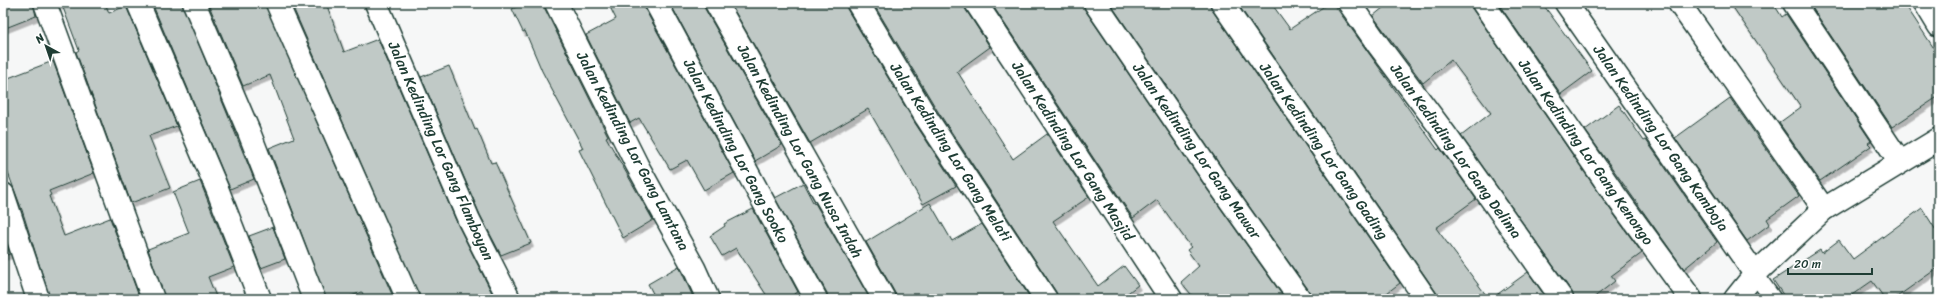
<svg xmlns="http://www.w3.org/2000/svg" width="1942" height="302" viewBox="0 0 1942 302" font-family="Sriracha,sans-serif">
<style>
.building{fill:#c0c9c6;stroke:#1f3d34;filter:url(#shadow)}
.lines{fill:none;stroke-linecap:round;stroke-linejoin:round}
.lane-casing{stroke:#1f3d34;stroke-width:19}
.street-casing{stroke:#1f3d34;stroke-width:25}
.secondary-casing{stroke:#1f3d34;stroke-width:25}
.lane{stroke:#fff;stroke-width:16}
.street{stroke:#fff;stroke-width:22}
.secondary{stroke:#fff;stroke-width:22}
.labels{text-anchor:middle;stroke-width:3;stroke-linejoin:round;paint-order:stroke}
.street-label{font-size:15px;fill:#1f3d34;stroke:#fff}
</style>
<defs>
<filter id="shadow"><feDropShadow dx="2.5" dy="4.5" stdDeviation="0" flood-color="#0004"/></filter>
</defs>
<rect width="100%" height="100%" fill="#f6f7f7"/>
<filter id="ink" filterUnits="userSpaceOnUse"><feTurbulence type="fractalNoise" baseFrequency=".025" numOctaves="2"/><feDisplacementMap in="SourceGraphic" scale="8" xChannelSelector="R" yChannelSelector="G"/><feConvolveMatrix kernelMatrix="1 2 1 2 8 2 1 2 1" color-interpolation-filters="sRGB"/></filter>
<g filter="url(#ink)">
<g class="building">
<path d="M 3,3 L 33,3 L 36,16 L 3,29 Z"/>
<path d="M 58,3 L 105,3 L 109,13 L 126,6 L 177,126 L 149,136 L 170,188 L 131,203 L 76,52 L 79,50 L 62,5 L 60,6 Z"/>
<path d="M 152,3 L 182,3 L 254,179 L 230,189 Z"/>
<path d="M 208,3 L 265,3 L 394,299 L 365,299 L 362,292 L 343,299 L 326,299 L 269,148 L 294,138 L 270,75 L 243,86 Z"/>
<path d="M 291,3 L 326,3 L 344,52 L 378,39 L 458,225 L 495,299 L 420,299 Z"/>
<path d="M 525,3 L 544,3 L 545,9 L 608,136 L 606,137 L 653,220 L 623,238 L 579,150 L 583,148 L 542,71 L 525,31 L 523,32 L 512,9 Z"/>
<path d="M 608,3 L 644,3 L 645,9 L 734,173 L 704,190 L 687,160 L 670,169 L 639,118 L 630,123 L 586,35 L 616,19 Z"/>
<path d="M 670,3 L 704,3 L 705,9 L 782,145 L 755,161 Z"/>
<path d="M 730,3 L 846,3 L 847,9 L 915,123 L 956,186 L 923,204 L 868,109 L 810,143 Z"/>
<path d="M 873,3 L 964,3 L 966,10 L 990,47 L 957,71 L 1013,159 L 1047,134 L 1089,197 L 1053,221 L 1098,286 L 1124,266 L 1138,285 L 1120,299 L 1058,299 L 1056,292 L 937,110 Z"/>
<path d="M 991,3 L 1083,3 L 1085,10 L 1207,189 L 1285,299 L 1195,299 L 1181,282 L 1199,266 L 1187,250 L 1191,247 L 1157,200 L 1133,218 Z"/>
<path d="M 1110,3 L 1210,3 L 1212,10 L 1400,283 L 1379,299 L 1312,299 L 1310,292 L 1227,175 Z"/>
<path d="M 1237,3 L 1271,3 L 1290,29 L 1329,3 L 1333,3 L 1438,150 L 1440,148 L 1476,199 L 1436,228 L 1489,299 L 1438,299 L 1436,292 Z"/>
<path d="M 1389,3 L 1471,3 L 1473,10 L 1605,202 L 1642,253 L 1611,276 L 1615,281 L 1592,299 L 1574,299 L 1572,292 L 1461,136 L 1491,113 L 1451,60 L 1423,83 L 1373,16 Z"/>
<path d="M 1498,3 L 1542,3 L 1592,71 L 1561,94 Z"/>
<path d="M 1730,3 L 1773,3 L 1782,17 L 1786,14 L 1871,141 L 1868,143 L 1871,146 L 1820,181 L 1779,123 L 1801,107 Z"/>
<path d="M 1809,3 L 1904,3 L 1939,56 L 1939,96 L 1892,127 Z"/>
<path d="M 53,61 L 94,173 L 49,191 L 51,195 L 49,196 L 64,236 L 110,218 L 140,299 L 50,299 L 22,210 L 3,160 L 3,80 Z"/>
<path d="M 449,66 L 475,130 L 477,129 L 491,163 L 495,162 L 531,243 L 501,255 L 480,215 L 421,77 Z"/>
<path d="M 1730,98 L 1799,196 L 1767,219 L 1770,224 L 1747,241 L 1675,138 Z"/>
<path d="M 1619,105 L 1644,141 L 1646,140 L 1717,242 L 1684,269 L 1585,130 Z"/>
<path d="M 200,181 L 234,267 L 208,277 L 217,299 L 165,299 L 148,249 L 189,233 L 173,192 Z"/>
<path d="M 803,183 L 814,204 L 815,203 L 870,299 L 828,299 L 827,293 L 775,198 Z"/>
<path d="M 930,203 L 952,241 L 982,224 L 1031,299 L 896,299 L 895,293 L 866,242 Z"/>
<path d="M 1922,208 L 1939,235 L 1939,267 L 1894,299 L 1885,299 L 1872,281 L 1846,299 L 1786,299 L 1773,280 L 1820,250 L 1822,253 L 1839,240 L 1853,259 Z"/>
<path d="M 753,209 L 798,292 L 786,299 L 769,299 L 736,248 L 722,256 L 710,236 L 725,226 L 724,224 Z"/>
<path d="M 273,227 L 285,259 L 261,268 L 249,236 Z"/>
<path d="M 3,234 L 10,254 L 3,256 Z"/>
<path d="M 679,266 L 694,299 L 656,299 L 648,284 Z"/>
<path d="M 1528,272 L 1547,299 L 1491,299 Z"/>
</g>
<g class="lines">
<defs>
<path id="lane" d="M 1755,274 L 1773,299"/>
<g id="street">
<path d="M 45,3 L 153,299"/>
<path d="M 138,3 L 218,191 L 260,299"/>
<path d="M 194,3 L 249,132 L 314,299"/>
<path d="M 277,3 L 408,299"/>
<path d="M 376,3 L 469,220 L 509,299"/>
<path d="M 556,3 L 637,165 L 694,268 L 708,299"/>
<path d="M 656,3 L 816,299"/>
<path d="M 716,3 L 884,299"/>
<path d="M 858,3 L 926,117 L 1046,299"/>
<path d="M 976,3 L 1171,299"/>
<path d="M 1095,3 L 1217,182 L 1300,299"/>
<path d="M 1222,3 L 1426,299"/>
<path d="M 1349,3 L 1379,46 L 1445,134 L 1562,299"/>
<path d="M 1483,3 L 1615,195 L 1691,299"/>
<path d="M 1566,3 L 1755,274"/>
<path d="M 1679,3 L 1824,209"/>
<path d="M 1794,3 L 1900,162"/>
<path d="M 1925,3 L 1939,26"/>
<path d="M 3,194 L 38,299"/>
</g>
<path id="secondary" d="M 1735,299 L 1755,274 L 1824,209 L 1939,139"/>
</defs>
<use href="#lane" class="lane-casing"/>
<use href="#street" class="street-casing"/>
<use href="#secondary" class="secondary-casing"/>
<use href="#lane" class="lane"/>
<use href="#street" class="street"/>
<use href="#secondary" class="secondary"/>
</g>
</g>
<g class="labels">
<g class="street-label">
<text transform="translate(1661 138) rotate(55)" y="5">Jalan Kedinding Lor Gang Kamboja</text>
<text transform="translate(441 151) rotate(66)" y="5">Jalan Kedinding Lor Gang Flamboyan</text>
<text transform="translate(633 151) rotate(62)" y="5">Jalan Kedinding Lor Gang Lamtana</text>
<text transform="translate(736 151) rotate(62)" y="5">Jalan Kedinding Lor Gang Sooko</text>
<text transform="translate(800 151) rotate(61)" y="5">Jalan Kedinding Lor Gang Nusa Indah</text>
<text transform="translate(1073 151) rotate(57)" y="5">Jalan Kedinding Lor Gang Masjid</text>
<text transform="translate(1197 151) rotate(55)" y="5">Jalan Kedinding Lor Gang Mawar</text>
<text transform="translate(1324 151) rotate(55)" y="5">Jalan Kedinding Lor Gang Gading</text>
<text transform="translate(1456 151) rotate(54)" y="5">Jalan Kedinding Lor Gang Delima</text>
<text transform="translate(951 152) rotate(57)" y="5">Jalan Kedinding Lor Gang Melati</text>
<text transform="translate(1586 152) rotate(55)" y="5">Jalan Kedinding Lor Gang Kenongo</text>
</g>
</g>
<rect width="1942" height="302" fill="none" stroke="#fff" stroke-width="16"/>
<rect x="8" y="8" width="1926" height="286" fill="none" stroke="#1f3d34" stroke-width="1.5" filter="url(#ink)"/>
<g transform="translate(46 46) rotate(320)" stroke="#ffffff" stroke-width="3" paint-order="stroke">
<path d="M0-3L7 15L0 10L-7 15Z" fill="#1f3d34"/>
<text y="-6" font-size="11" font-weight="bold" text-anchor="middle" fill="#1f3d34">N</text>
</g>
<path d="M1788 268v6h84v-6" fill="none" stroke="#1f3d34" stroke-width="2"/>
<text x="1794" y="268" font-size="12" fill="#1f3d34" stroke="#ffffff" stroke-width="3" paint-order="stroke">20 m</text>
</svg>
